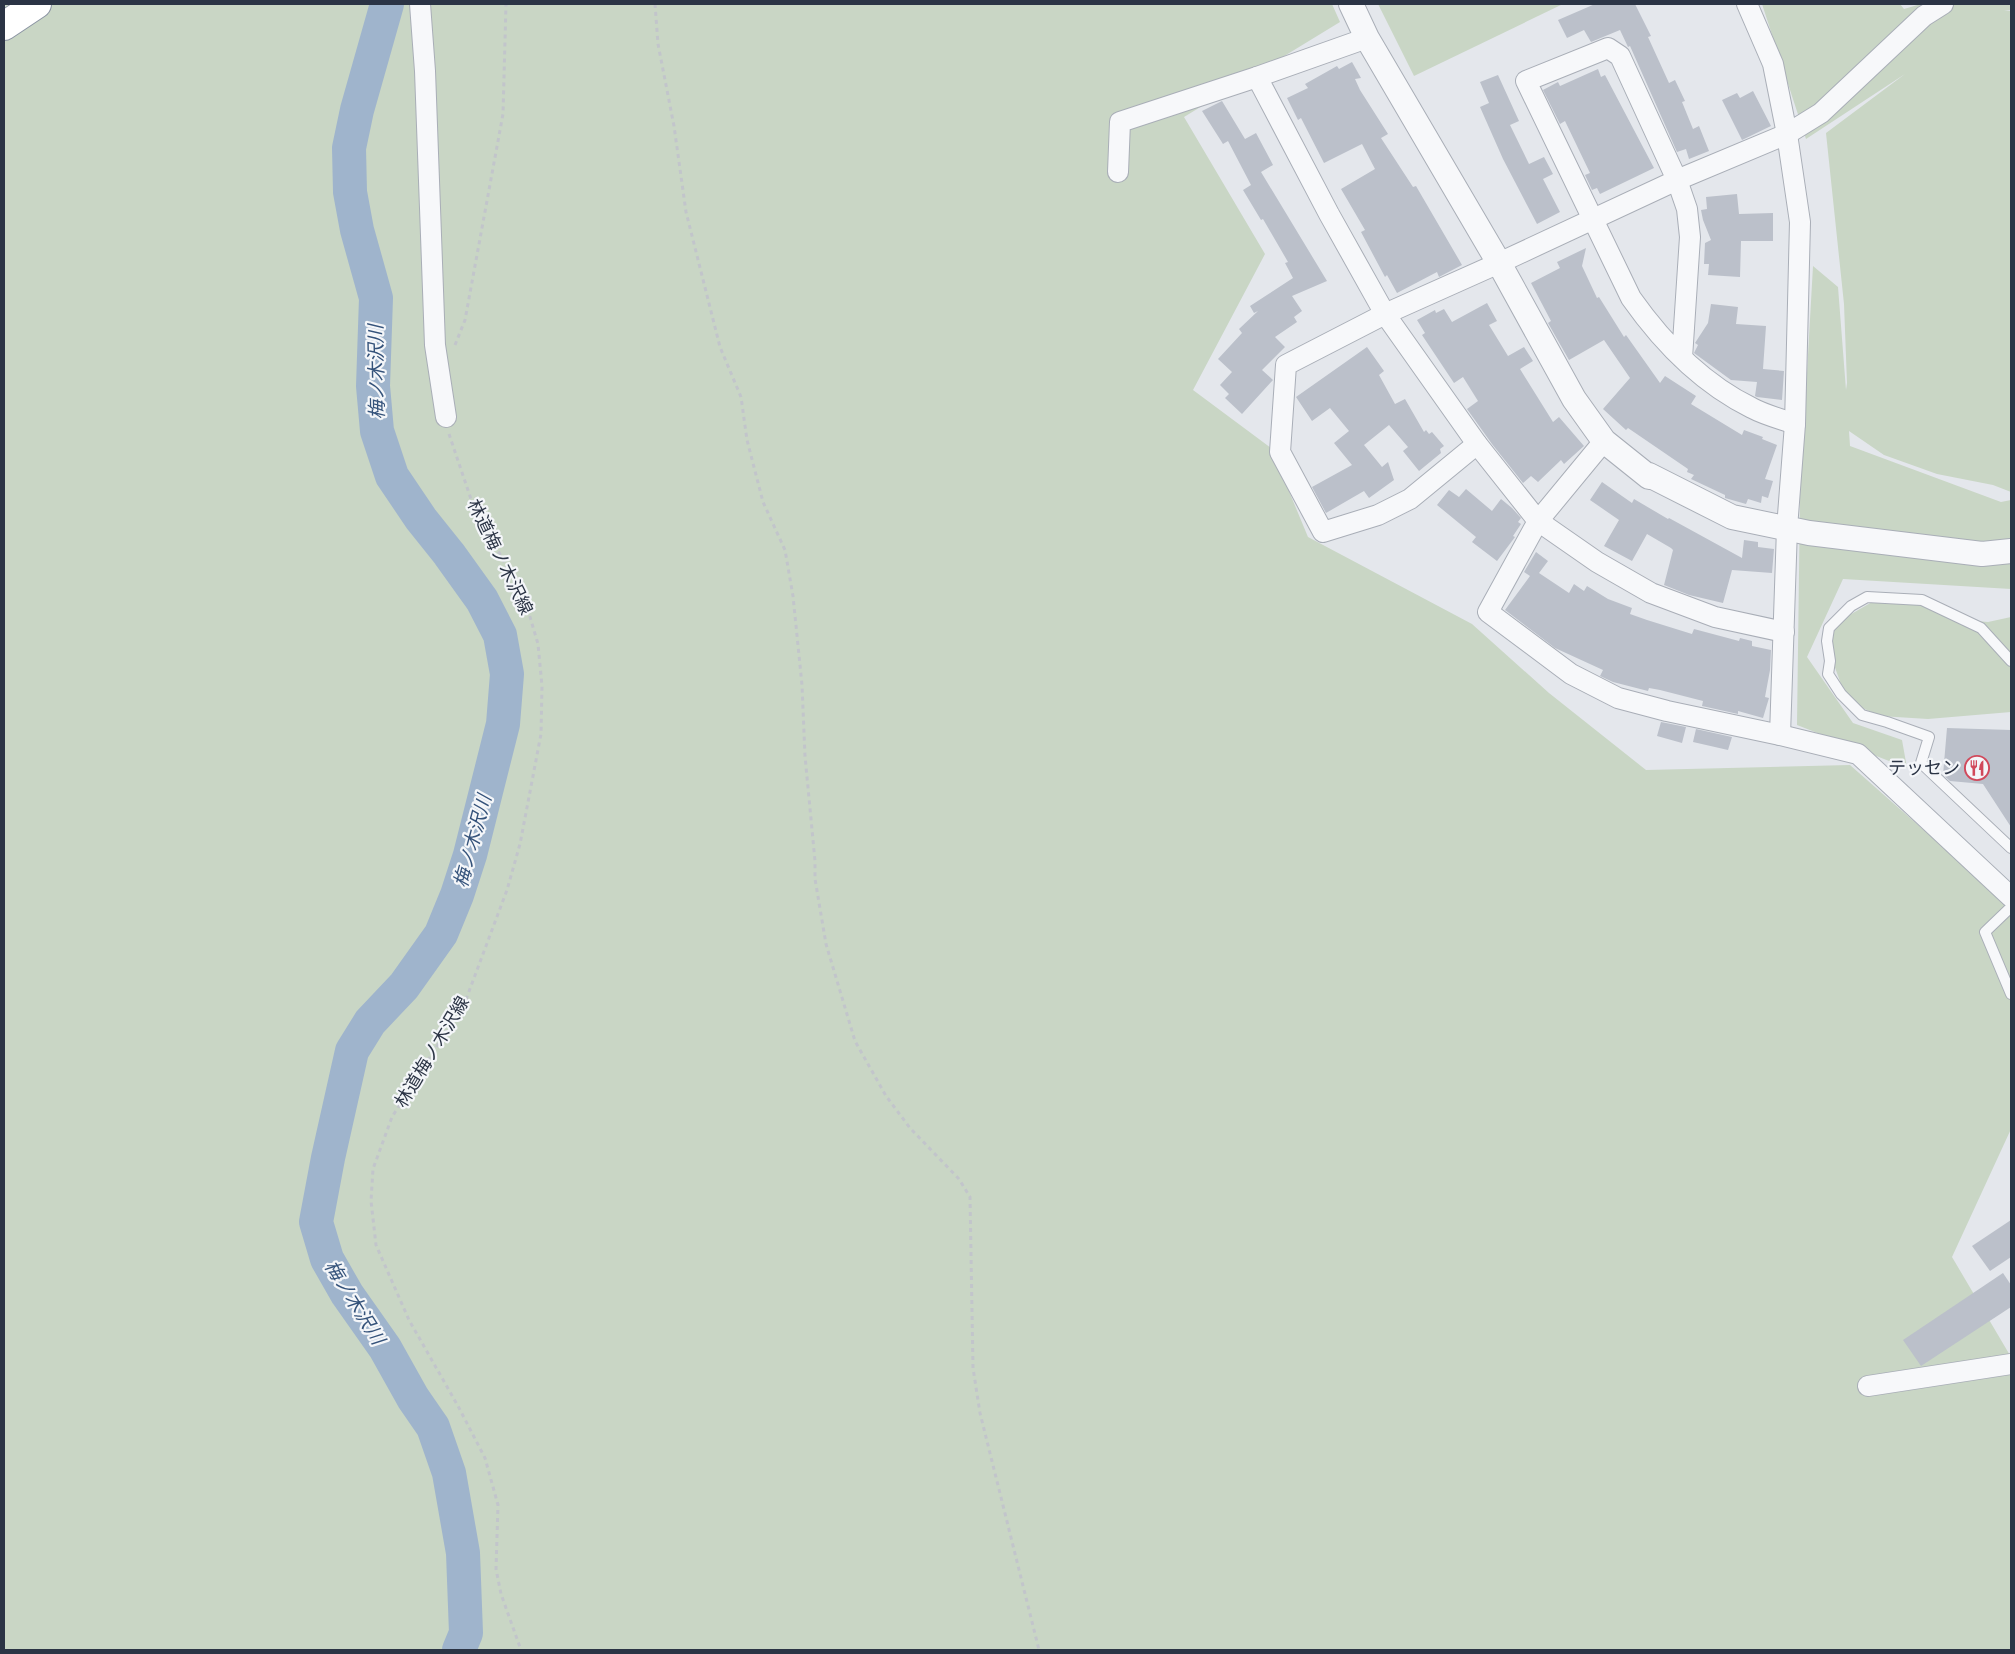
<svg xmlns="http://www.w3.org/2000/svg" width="2015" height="1654" viewBox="0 0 2015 1654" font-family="'PT Sans Narrow','Noto Sans JP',sans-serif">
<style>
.green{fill:#c9d6c5}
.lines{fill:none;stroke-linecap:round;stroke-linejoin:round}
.river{stroke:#9fb4cc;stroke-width:34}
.building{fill:#bbc0ca}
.service-casing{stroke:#a9aeb7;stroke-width:12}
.minor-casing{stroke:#a9aeb7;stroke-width:22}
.tertiary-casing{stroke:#a9aeb7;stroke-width:26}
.motorway-casing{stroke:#8b94a3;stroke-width:30}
.path{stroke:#c2c5cb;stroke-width:3;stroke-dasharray:4 4;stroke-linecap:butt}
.service{stroke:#f7f8fa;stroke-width:10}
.minor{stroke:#f7f8fa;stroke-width:20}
.tertiary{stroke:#f7f8fa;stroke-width:24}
.motorway{stroke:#fff;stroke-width:28}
.labels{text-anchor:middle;stroke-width:4.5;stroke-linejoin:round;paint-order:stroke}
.street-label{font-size:18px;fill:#2b3445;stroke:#f4f6f9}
.poi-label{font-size:18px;fill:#2b3445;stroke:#f4f6f9;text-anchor:end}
.water-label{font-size:19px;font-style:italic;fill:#34527a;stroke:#f4f6f9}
</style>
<rect width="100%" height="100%" fill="#e4e7ec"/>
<g class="green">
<path d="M 4,4 L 1332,4 L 1340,22 L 1184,117 L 1265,254 L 1193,390 L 1271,448 L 1308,537 L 1472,624 L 1549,693 L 1646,770 L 1850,765 L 2011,907 L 2011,1129 L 1952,1257 L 2011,1357 L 2011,1650 L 4,1650 Z"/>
<path d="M 1378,4 L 1563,4 L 1414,76 Z"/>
<path d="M 1762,4 L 1900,4 L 1904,9 L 1921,4 L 2011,4 L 2011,10 L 2004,11 L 2011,11 L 2011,492 L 1993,485 L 1937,474 L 1884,455 L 1849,431 L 1850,446 L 2001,502 L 2011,500 L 2011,589 L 1843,579 L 1807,657 L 1853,723 L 1902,740 L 1907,768 L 1797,725 L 1800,497 L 1813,266 L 1838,287 L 1846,390 L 1847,383 L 1844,304 L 1826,133 L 1905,74 L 1806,139 Z"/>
<path d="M 1879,598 L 1944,604 L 1965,620 L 1988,622 L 2011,617 L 2011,712 L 1928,719 L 1880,716 L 1847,701 L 1828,648 L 1834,624 Z"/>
</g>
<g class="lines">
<path class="river" d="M 387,4 L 357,110 L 349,148 L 350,192 L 357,230 L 376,298 L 373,386 L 377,431 L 392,476 L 421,519 L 449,554 L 482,600 L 500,635 L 507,674 L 503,724 L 470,855 L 457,895 L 441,934 L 404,986 L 370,1022 L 352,1051 L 328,1158 L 316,1222 L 327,1259 L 347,1294 L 385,1348 L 413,1398 L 433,1427 L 449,1473 L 463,1553 L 466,1633 L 459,1650"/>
</g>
<g class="building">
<path d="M 1595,4 L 1635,4 L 1651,36 L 1648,37 L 1669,83 L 1675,80 L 1685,101 L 1682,102 L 1693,129 L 1699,126 L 1709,151 L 1689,159 L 1686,149 L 1677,152 L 1630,46 L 1628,47 L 1620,30 L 1591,42 L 1584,30 L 1567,38 L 1558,20 Z"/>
<path d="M 1352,62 L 1361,78 L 1355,79 L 1360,90 L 1388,134 L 1381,138 L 1413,187 L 1416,186 L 1462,265 L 1439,277 L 1437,272 L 1397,293 L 1387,275 L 1385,277 L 1361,232 L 1365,230 L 1341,189 L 1375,169 L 1362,144 L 1324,163 L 1301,118 L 1298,120 L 1287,98 L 1308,88 L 1305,84 L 1337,66 L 1339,69 Z"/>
<path d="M 1598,69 L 1601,77 L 1605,75 L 1654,168 L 1600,194 L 1597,188 L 1592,190 L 1585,175 L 1590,173 L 1565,121 L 1560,124 L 1543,90 L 1558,82 L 1560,86 Z"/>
<path d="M 1498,75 L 1519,121 L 1510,125 L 1529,164 L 1544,157 L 1553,174 L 1543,179 L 1560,212 L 1537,224 L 1503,159 L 1480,107 L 1489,103 L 1480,82 Z"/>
<path d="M 1753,91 L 1771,126 L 1742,140 L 1722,100 L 1737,93 L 1740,98 Z"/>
<path d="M 1222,101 L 1245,139 L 1256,133 L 1273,165 L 1261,172 L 1327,281 L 1292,296 L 1302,311 L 1294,317 L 1297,322 L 1275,337 L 1285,347 L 1262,370 L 1273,380 L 1242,414 L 1225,398 L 1229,394 L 1220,385 L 1232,372 L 1218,359 L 1242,333 L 1239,329 L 1258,311 L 1254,313 L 1250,306 L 1293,278 L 1285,263 L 1288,262 L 1263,219 L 1261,220 L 1243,190 L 1251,185 L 1228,141 L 1223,144 L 1202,111 Z"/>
<path d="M 1737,194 L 1739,214 L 1773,213 L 1773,241 L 1741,241 L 1740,277 L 1708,275 L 1709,264 L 1704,264 L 1705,243 L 1711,240 L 1703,220 L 1701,210 L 1707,209 L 1706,197 Z"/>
<path d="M 1586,248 L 1582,266 L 1597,298 L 1599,297 L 1624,337 L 1626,335 L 1660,383 L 1665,376 L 1696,396 L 1691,404 L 1742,435 L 1744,430 L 1763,437 L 1762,439 L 1777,445 L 1765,479 L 1773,481 L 1768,498 L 1762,496 L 1761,503 L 1748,499 L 1746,504 L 1725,498 L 1725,495 L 1691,479 L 1694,475 L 1687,472 L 1688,469 L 1628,428 L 1626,430 L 1603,409 L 1630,378 L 1604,340 L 1569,360 L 1548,323 L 1551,321 L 1531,283 L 1560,268 L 1557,262 Z"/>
<path d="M 1487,303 L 1497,321 L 1489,325 L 1508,356 L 1524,347 L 1533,361 L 1520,369 L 1553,422 L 1559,417 L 1584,446 L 1564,464 L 1561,460 L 1538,482 L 1531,476 L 1523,483 L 1492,444 L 1467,409 L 1478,401 L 1463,377 L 1454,383 L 1422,335 L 1425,333 L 1417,320 L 1435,310 L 1436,313 L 1444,309 L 1452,322 Z"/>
<path d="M 1711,304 L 1738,307 L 1736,324 L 1766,326 L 1763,369 L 1784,371 L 1782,400 L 1757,397 L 1755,396 L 1757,382 L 1731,380 L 1694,353 L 1698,345 L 1695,343 L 1708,323 Z"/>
<path d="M 1367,347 L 1384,371 L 1379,375 L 1395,404 L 1405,399 L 1424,432 L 1426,430 L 1429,434 L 1432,432 L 1444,446 L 1440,449 L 1441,453 L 1419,471 L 1403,451 L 1408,447 L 1389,425 L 1364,445 L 1382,467 L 1388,462 L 1394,480 L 1369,498 L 1364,491 L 1326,513 L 1312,487 L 1352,465 L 1334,443 L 1349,431 L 1330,408 L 1312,421 L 1296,397 Z"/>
<path d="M 1602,482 L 1632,503 L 1634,499 L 1668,519 L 1669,518 L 1742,558 L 1744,540 L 1758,542 L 1758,547 L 1774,549 L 1772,573 L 1732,570 L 1723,603 L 1689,595 L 1664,585 L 1673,550 L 1671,548 L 1647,534 L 1632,561 L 1604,546 L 1619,520 L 1590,500 Z"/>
<path d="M 1466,489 L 1492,511 L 1501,499 L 1512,508 L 1521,518 L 1518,522 L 1521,524 L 1513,536 L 1515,537 L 1497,561 L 1472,542 L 1476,537 L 1437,505 L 1449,490 L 1459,497 Z"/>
<path d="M 1536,552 L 1548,561 L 1539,573 L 1569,593 L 1574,584 L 1584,591 L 1587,586 L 1608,599 L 1632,608 L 1630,614 L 1647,620 L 1692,634 L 1694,629 L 1739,641 L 1740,638 L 1752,641 L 1752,646 L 1771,650 L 1770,670 L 1765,697 L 1769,698 L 1763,718 L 1738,711 L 1738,714 L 1702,706 L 1703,701 L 1660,690 L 1649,688 L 1648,691 L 1613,682 L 1600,676 L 1603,670 L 1555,648 L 1505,610 L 1530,576 L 1524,572 Z"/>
<path d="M 1661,722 L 1686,727 L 1682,743 L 1657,736 Z"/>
<path d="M 1947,728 L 2011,730 L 2011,827 L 1983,784 L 1950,781 L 1943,775 Z"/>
<path d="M 1696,729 L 1732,737 L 1728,750 L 1693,742 Z"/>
<path d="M 2011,1220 L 2011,1257 L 1990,1271 L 1972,1246 Z"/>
<path d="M 2003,1273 L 2011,1285 L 2011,1307 L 1921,1366 L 1903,1340 Z"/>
</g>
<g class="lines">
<defs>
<g id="service">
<path d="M 2011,661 L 1981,628 L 1922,600 L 1867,597 L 1851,606 L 1829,628 L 1827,641 L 1830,661 L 1828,674 L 1841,694 L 1862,715 L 1887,722 L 1929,737 L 1921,763 L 2011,848"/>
<path d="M 2011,907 L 1985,932 L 2011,994"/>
</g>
<g id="minor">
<path d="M 420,4 L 425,71 L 435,345 L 446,417"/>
<path d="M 1747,4 L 1773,64 L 1787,134 L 1800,222 L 1795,424 L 1787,528 L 1780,735"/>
<path d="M 1367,38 L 1257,77 L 1329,214 L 1385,314 L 1477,444 L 1538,521 L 1597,562 L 1651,593 L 1715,617 L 1784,632"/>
<path d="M 1118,172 L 1120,122 L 1257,77"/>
<path d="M 1682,358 L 1690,237 L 1687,209 L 1677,180 L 1620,56 L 1608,48 L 1526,81 L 1631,298 C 1662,342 1703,384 1752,408 C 1765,415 1781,419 1795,424"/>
<path d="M 1604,441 L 1538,521 L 1488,612 L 1571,674 L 1618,698 L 1667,711 L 1780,735 L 1858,754 L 2011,897"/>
<path d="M 1477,444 L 1410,499 L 1378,515 L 1323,532 L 1280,452 L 1286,365 L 1385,314 L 1499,263 L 1677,180 L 1787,134 L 1821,113 L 1924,16 L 1943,4"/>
<path d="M 1868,1386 L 2011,1364"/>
</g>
<path id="tertiary" d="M 1351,4 L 1367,38 L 1499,263 L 1574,399 L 1604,441 L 1649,477 L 1649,475 L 1732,517 L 1809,533 L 1982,554 L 2011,551"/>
<path id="motorway" d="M 4,26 L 37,4"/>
</defs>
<use href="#service" class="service-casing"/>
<use href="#minor" class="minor-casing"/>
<use href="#tertiary" class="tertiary-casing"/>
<use href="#motorway" class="motorway-casing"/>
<g class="path">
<path d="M 655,4 L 658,44 L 674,126 L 686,212 L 720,347 L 741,397 L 747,440 L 763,502 L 785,550 L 793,596 L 802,685 L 805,756 L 815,861 L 815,879 L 826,944 L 855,1041 L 886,1096 L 910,1128 L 959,1179 L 970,1197 L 973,1368 L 980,1413 L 1039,1650"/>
<path d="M 455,345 L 465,320 L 503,114 L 506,4"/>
<path d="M 449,434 L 473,505 L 525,600 L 538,644 L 542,686 L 541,734 L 520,844 L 507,890 L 465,1002 L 392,1117 L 373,1169 L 371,1201 L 376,1245 L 409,1320 L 458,1406 L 485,1458 L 498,1505 L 496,1569 L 501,1594 L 521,1650"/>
</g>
<use href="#service" class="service"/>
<use href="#minor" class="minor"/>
<use href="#tertiary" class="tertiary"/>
<use href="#motorway" class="motorway"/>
</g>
<defs>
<symbol id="restaurant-ring" viewBox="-11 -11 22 22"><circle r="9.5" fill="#f4f6f9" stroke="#d1495b" stroke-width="1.5"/><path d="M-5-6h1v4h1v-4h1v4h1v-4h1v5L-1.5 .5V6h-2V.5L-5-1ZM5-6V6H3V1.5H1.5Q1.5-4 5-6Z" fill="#d1495b"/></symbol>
</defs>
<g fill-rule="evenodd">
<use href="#restaurant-ring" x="1963" y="754" width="28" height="28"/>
</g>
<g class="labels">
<g class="street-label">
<text transform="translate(500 557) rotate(64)" y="6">林道梅ノ木沢線</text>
<text transform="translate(432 1052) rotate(-59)" y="6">林道梅ノ木沢線</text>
</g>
<g class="poi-label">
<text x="1960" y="774">テッセン</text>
</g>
<g class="water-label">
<text transform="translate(376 372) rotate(-91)" y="7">梅ノ木沢川</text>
<text transform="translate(472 841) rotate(-75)" y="7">梅ノ木沢川</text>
<text transform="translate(355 1302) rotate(58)" y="7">梅ノ木沢川</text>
</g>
</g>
<rect width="2015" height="1654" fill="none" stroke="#2b3445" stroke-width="10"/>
</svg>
